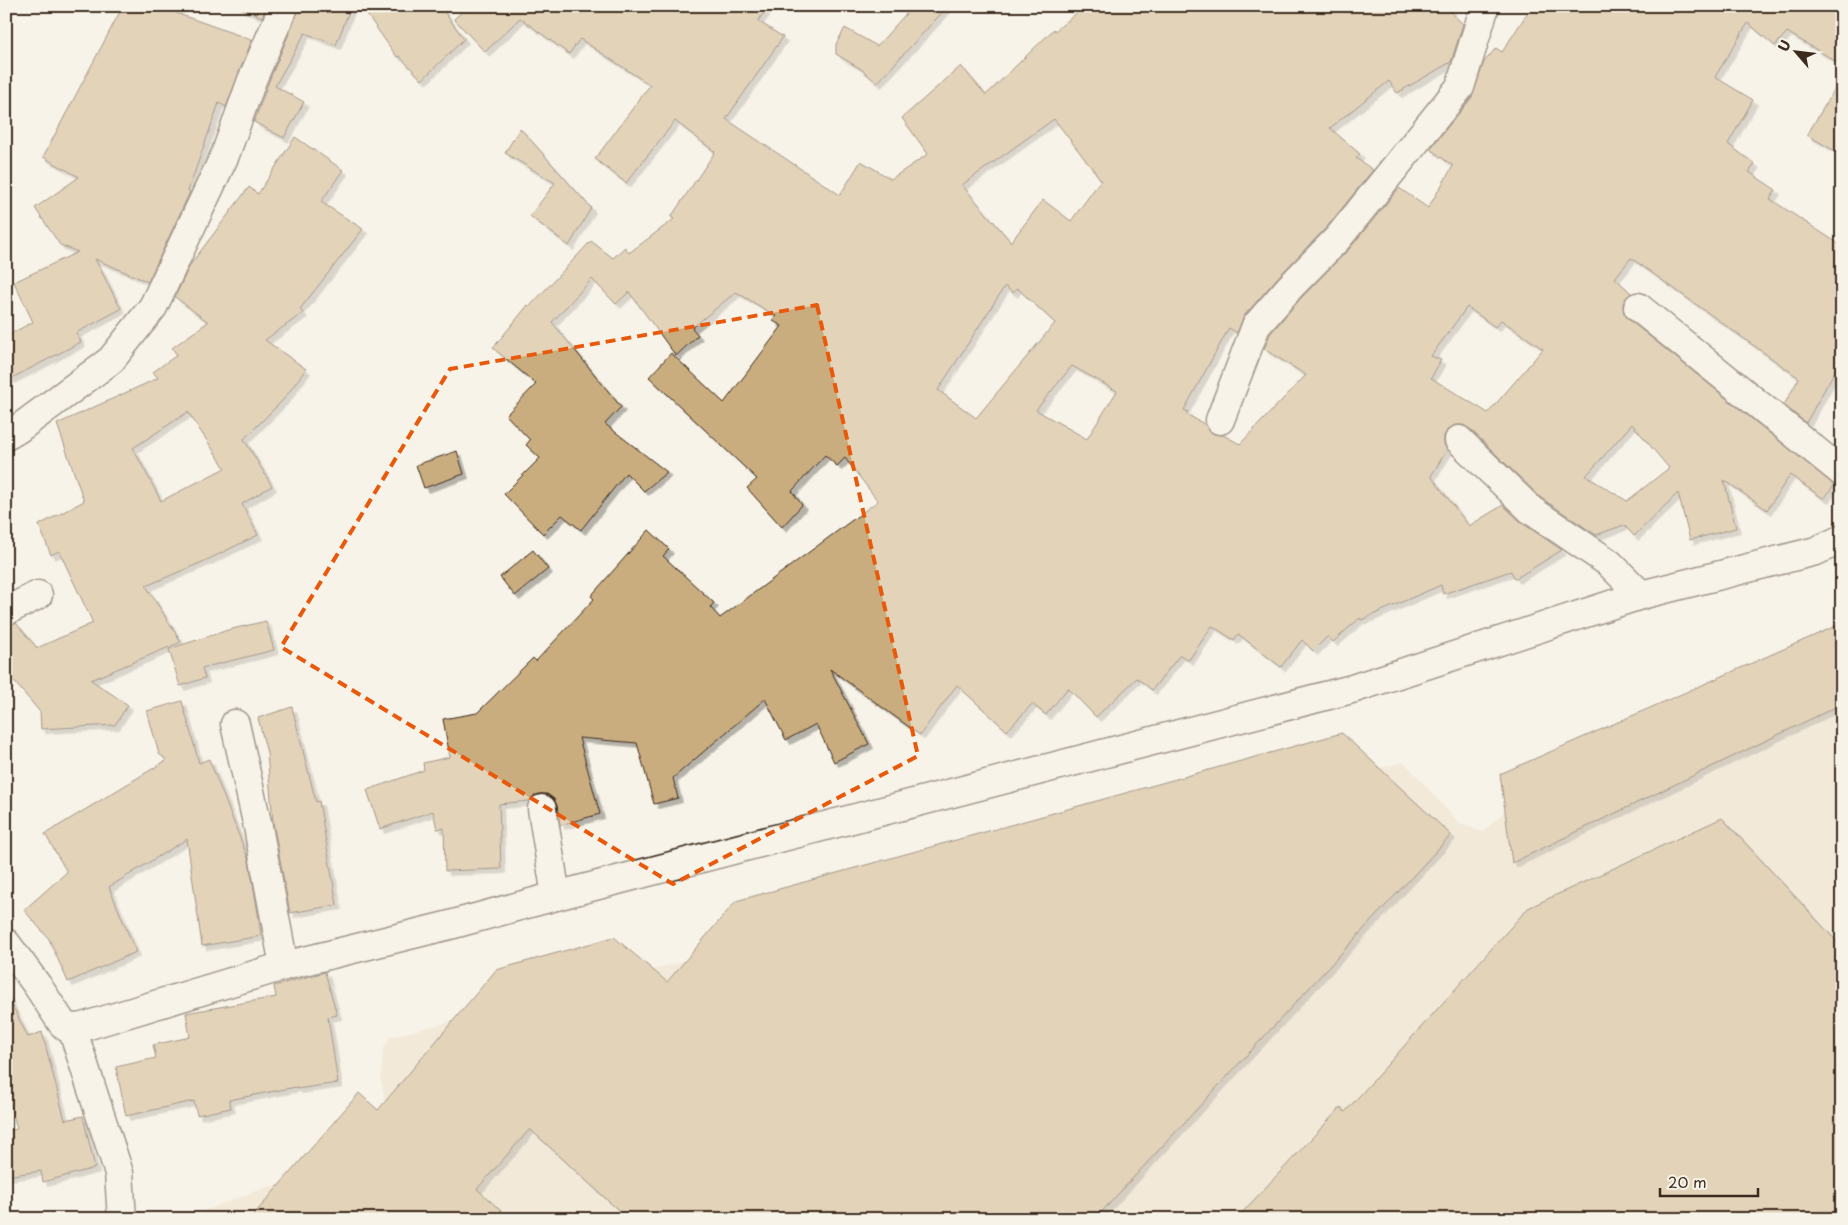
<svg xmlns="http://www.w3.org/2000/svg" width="1848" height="1225" viewBox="0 0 1848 1225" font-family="'Playpen Sans',sans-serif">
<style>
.built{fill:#eadec8}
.building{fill:#caad7f;stroke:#3b2a1e;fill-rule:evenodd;filter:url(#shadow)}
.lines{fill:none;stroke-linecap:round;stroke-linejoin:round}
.minor-casing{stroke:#3b2a1e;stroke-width:31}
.minor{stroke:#f7f3e8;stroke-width:28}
.marked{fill:none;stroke:#e8590c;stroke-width:4;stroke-dasharray:10 6;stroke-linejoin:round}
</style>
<defs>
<filter id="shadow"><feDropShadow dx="4.5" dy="4.5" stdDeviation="0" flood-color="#0004"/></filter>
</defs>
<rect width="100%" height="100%" fill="#f7f3e8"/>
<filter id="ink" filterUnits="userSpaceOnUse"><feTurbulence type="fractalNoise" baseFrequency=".02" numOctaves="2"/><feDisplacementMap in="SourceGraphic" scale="10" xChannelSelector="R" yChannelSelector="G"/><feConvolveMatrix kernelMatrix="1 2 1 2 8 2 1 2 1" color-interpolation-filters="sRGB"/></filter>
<g filter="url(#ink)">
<path class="built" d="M 1812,656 L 1842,665 L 1842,1219 L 199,1219 L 204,1211 L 264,1188 L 343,1171 L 392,1140 L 381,1079 L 383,1050 L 390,1037 L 640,974 L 1025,859 L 1404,762 L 1460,824 L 1483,832 L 1551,767 Z"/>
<g class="building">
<path d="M 123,6 L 179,6 L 176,13 L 252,40 L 226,107 L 219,103 L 188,191 L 190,192 L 148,282 L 95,259 L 121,309 L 76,333 L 81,342 L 6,381 L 6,336 L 33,322 L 14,282 L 78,252 L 60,245 L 35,208 L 79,177 L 43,157 Z"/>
<path d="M 241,6 L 267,6 L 262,17 L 240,8 Z"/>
<path d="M 299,6 L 351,6 L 336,45 L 305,33 L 275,86 L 304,102 L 284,138 L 254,122 L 267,86 L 298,12 Z"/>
<path d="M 361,6 L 440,6 L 464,39 L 422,80 L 399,56 L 397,57 Z"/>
<path d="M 468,6 L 769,6 L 758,21 L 783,37 L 726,119 L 840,195 L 861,161 L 891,179 L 928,154 L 902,118 L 961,66 L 986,95 L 1054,29 L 1055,31 L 1085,6 L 1449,6 L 1453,15 L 1463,24 L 1451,62 L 1397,93 L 1389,81 L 1330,128 L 1360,154 L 1356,158 L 1373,170 L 1326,228 L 1279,276 L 1244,316 L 1237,333 L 1229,328 L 1184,410 L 1188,412 L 1186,414 L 1206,425 L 1208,430 L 1214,434 L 1223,435 L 1240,444 L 1306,375 L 1264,349 L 1270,334 L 1301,298 L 1350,248 L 1399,188 L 1428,208 L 1453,166 L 1430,149 L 1472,97 L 1484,62 L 1496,48 L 1502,52 L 1532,6 L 1842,6 L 1842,65 L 1787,32 L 1775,46 L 1748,23 L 1715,77 L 1753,100 L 1728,144 L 1755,164 L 1749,172 L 1776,190 L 1770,199 L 1842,246 L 1842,358 L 1806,423 L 1784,405 L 1799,378 L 1631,258 L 1615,278 L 1631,293 L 1626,298 L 1623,305 L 1624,313 L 1628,319 L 1834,485 L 1824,499 L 1790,475 L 1767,510 L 1724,480 L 1736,528 L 1690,540 L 1678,493 L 1634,536 L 1624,525 L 1596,535 L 1541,498 L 1470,429 L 1463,425 L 1455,425 L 1448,429 L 1444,436 L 1444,444 L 1447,450 L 1431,476 L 1469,526 L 1503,505 L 1522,523 L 1562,550 L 1515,579 L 1511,571 L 1443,594 L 1441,585 L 1361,620 L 1360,618 L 1333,642 L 1328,636 L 1313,651 L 1302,640 L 1281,667 L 1238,634 L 1234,640 L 1212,626 L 1189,660 L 1180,655 L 1152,690 L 1137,678 L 1096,717 L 1068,688 L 1046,715 L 1032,704 L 1007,731 L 957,685 L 920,735 L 830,669 L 869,744 L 834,762 L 816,724 L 786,740 L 765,699 L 673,778 L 678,798 L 654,804 L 637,743 L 579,738 L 600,814 L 560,825 L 557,806 L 554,799 L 547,794 L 539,794 L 533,797 L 529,801 L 499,804 L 501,869 L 445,871 L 444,828 L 437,829 L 433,811 L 380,829 L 367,790 L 424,770 L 423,763 L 450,757 L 443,719 L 477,713 L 533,658 L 536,661 L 594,599 L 591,596 L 649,530 L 669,549 L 663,556 L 714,603 L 710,607 L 720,618 L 878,501 L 845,458 L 837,466 L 825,455 L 792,491 L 802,505 L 782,527 L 747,488 L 757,479 L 649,377 L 671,353 L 724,403 L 782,326 L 773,321 L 776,316 L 736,292 L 692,328 L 698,335 L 676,356 L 629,292 L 616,304 L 592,279 L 552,322 L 621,407 L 605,424 L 667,472 L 644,491 L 626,473 L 581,530 L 562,515 L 543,534 L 504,494 L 540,458 L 526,445 L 530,440 L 506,415 L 536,384 L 493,348 L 528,305 L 530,306 L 591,241 L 613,258 L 625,247 L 629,253 L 674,219 L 671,217 L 715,152 L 675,121 L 626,183 L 595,159 L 650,85 L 580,39 L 569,54 L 520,18 L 485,52 L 454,19 ZM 1054,119 L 1101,180 L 1071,221 L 1043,200 L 1011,242 L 962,185 ZM 1005,286 L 1013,293 L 1017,288 L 1055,323 L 976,418 L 938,390 ZM 1467,307 L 1495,327 L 1501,320 L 1543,349 L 1488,413 L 1431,378 L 1441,360 L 1431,356 ZM 1072,366 L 1117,391 L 1087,439 L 1036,410 ZM 1632,424 L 1669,468 L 1627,501 L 1586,476 Z"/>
<path d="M 913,6 L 948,6 L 877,83 L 861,69 L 836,54 L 836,44 L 845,28 L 877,46 Z"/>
<path d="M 1842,77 L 1842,155 L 1807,135 Z"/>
<path d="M 520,128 L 591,208 L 569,246 L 530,216 L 555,183 L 505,153 Z"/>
<path d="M 295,137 L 343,170 L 321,202 L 363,229 L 300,309 L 303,313 L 265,340 L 306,369 L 284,399 L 244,439 L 272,486 L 242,504 L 258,535 L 207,560 L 146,586 L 181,642 L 91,680 L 128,705 L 115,725 L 41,729 L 40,712 L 6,672 L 6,626 L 16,623 L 37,648 L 93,623 L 59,551 L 51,555 L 39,525 L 84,501 L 57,424 L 158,378 L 153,372 L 177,355 L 172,348 L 208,322 L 175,297 L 190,265 L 249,187 L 258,194 ZM 188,412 L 225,468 L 161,501 L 133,448 Z"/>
<path d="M 457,451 L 464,474 L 424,488 L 416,465 Z"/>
<path d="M 533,550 L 548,569 L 515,596 L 500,577 Z"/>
<path d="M 266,621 L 274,650 L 202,668 L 205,678 L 180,686 L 169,649 L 228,630 Z"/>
<path d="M 1836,626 L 1842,704 L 1512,863 L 1500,774 Z"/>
<path d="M 182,701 L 199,763 L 209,759 L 249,861 L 259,919 L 261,936 L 202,946 L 187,839 L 109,887 L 136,952 L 68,982 L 49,939 L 24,910 L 67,872 L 45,834 L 167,760 L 159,754 L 147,711 Z"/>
<path d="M 292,707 L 316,802 L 319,801 L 337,905 L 290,913 L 273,822 L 267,753 L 258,718 Z"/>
<path d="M 1342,733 L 1451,835 L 1095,1219 L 628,1219 L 530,1129 L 477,1189 L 510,1219 L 250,1219 L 359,1093 L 378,1110 L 496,970 L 614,937 L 667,982 L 736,901 Z"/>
<path d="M 1722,818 L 1842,947 L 1842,1219 L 1236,1219 L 1341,1107 L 1345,1112 L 1528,908 Z"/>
<path d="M 325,972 L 337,1015 L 328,1017 L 338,1083 L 297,1089 L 296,1087 L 229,1100 L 231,1108 L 197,1115 L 194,1101 L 126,1116 L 116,1067 L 156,1058 L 153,1045 L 190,1037 L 186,1013 L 276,997 L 274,986 Z"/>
<path d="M 6,993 L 28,1037 L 42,1032 L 65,1120 L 83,1116 L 95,1168 L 43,1182 L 41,1171 L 6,1176 L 6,1131 L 17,1129 L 6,1088 Z"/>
</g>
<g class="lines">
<defs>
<g id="minor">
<path d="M 1638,307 L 1842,472"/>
<path d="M 1220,420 L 1256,326 L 1290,287 L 1338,238 L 1460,87 L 1485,6"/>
<path d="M 6,436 L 18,429 L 111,360 L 153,307 L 225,155 L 252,80 L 284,6"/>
<path d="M 1459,440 L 1531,510 L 1609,563 L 1641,595"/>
<path d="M 6,611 L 38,595"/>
<path d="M 235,724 L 258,827 L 284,966"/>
<path d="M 542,809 L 556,896"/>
<path d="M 6,943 L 37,985 L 62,1023 L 66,1027 L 79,1028 L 284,966 L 450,925 L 556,896 L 1352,689 L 1641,595 L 1816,551 L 1842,539"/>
<path d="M 72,1028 L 119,1173 L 122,1219"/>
</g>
</defs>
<use href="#minor" class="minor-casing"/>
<use href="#minor" class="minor"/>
</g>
</g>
<path d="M0 0H1848V1225H0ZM 817,305 L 918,756 L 673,884 L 281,647 L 450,369 Z" fill="#f7f3e8" fill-opacity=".55" fill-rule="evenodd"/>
<path class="marked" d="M 817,305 L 918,756 L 673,884 L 281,647 L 450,369 Z"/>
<rect width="1848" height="1225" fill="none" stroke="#f7f3e8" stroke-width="25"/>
<rect x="12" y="12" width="1823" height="1200" fill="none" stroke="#3b2a1e" stroke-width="2" filter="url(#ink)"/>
<g transform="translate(1796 52) rotate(298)" stroke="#f7f3e8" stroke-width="4" paint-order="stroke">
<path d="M0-4L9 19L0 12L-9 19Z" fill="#3b2a1e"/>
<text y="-8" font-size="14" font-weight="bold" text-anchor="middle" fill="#3b2a1e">U</text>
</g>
<path d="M1660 1188v8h98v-8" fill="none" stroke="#3b2a1e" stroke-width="2.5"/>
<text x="1668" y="1188" font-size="15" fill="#3b2a1e" stroke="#f7f3e8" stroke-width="4" paint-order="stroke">20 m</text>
</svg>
